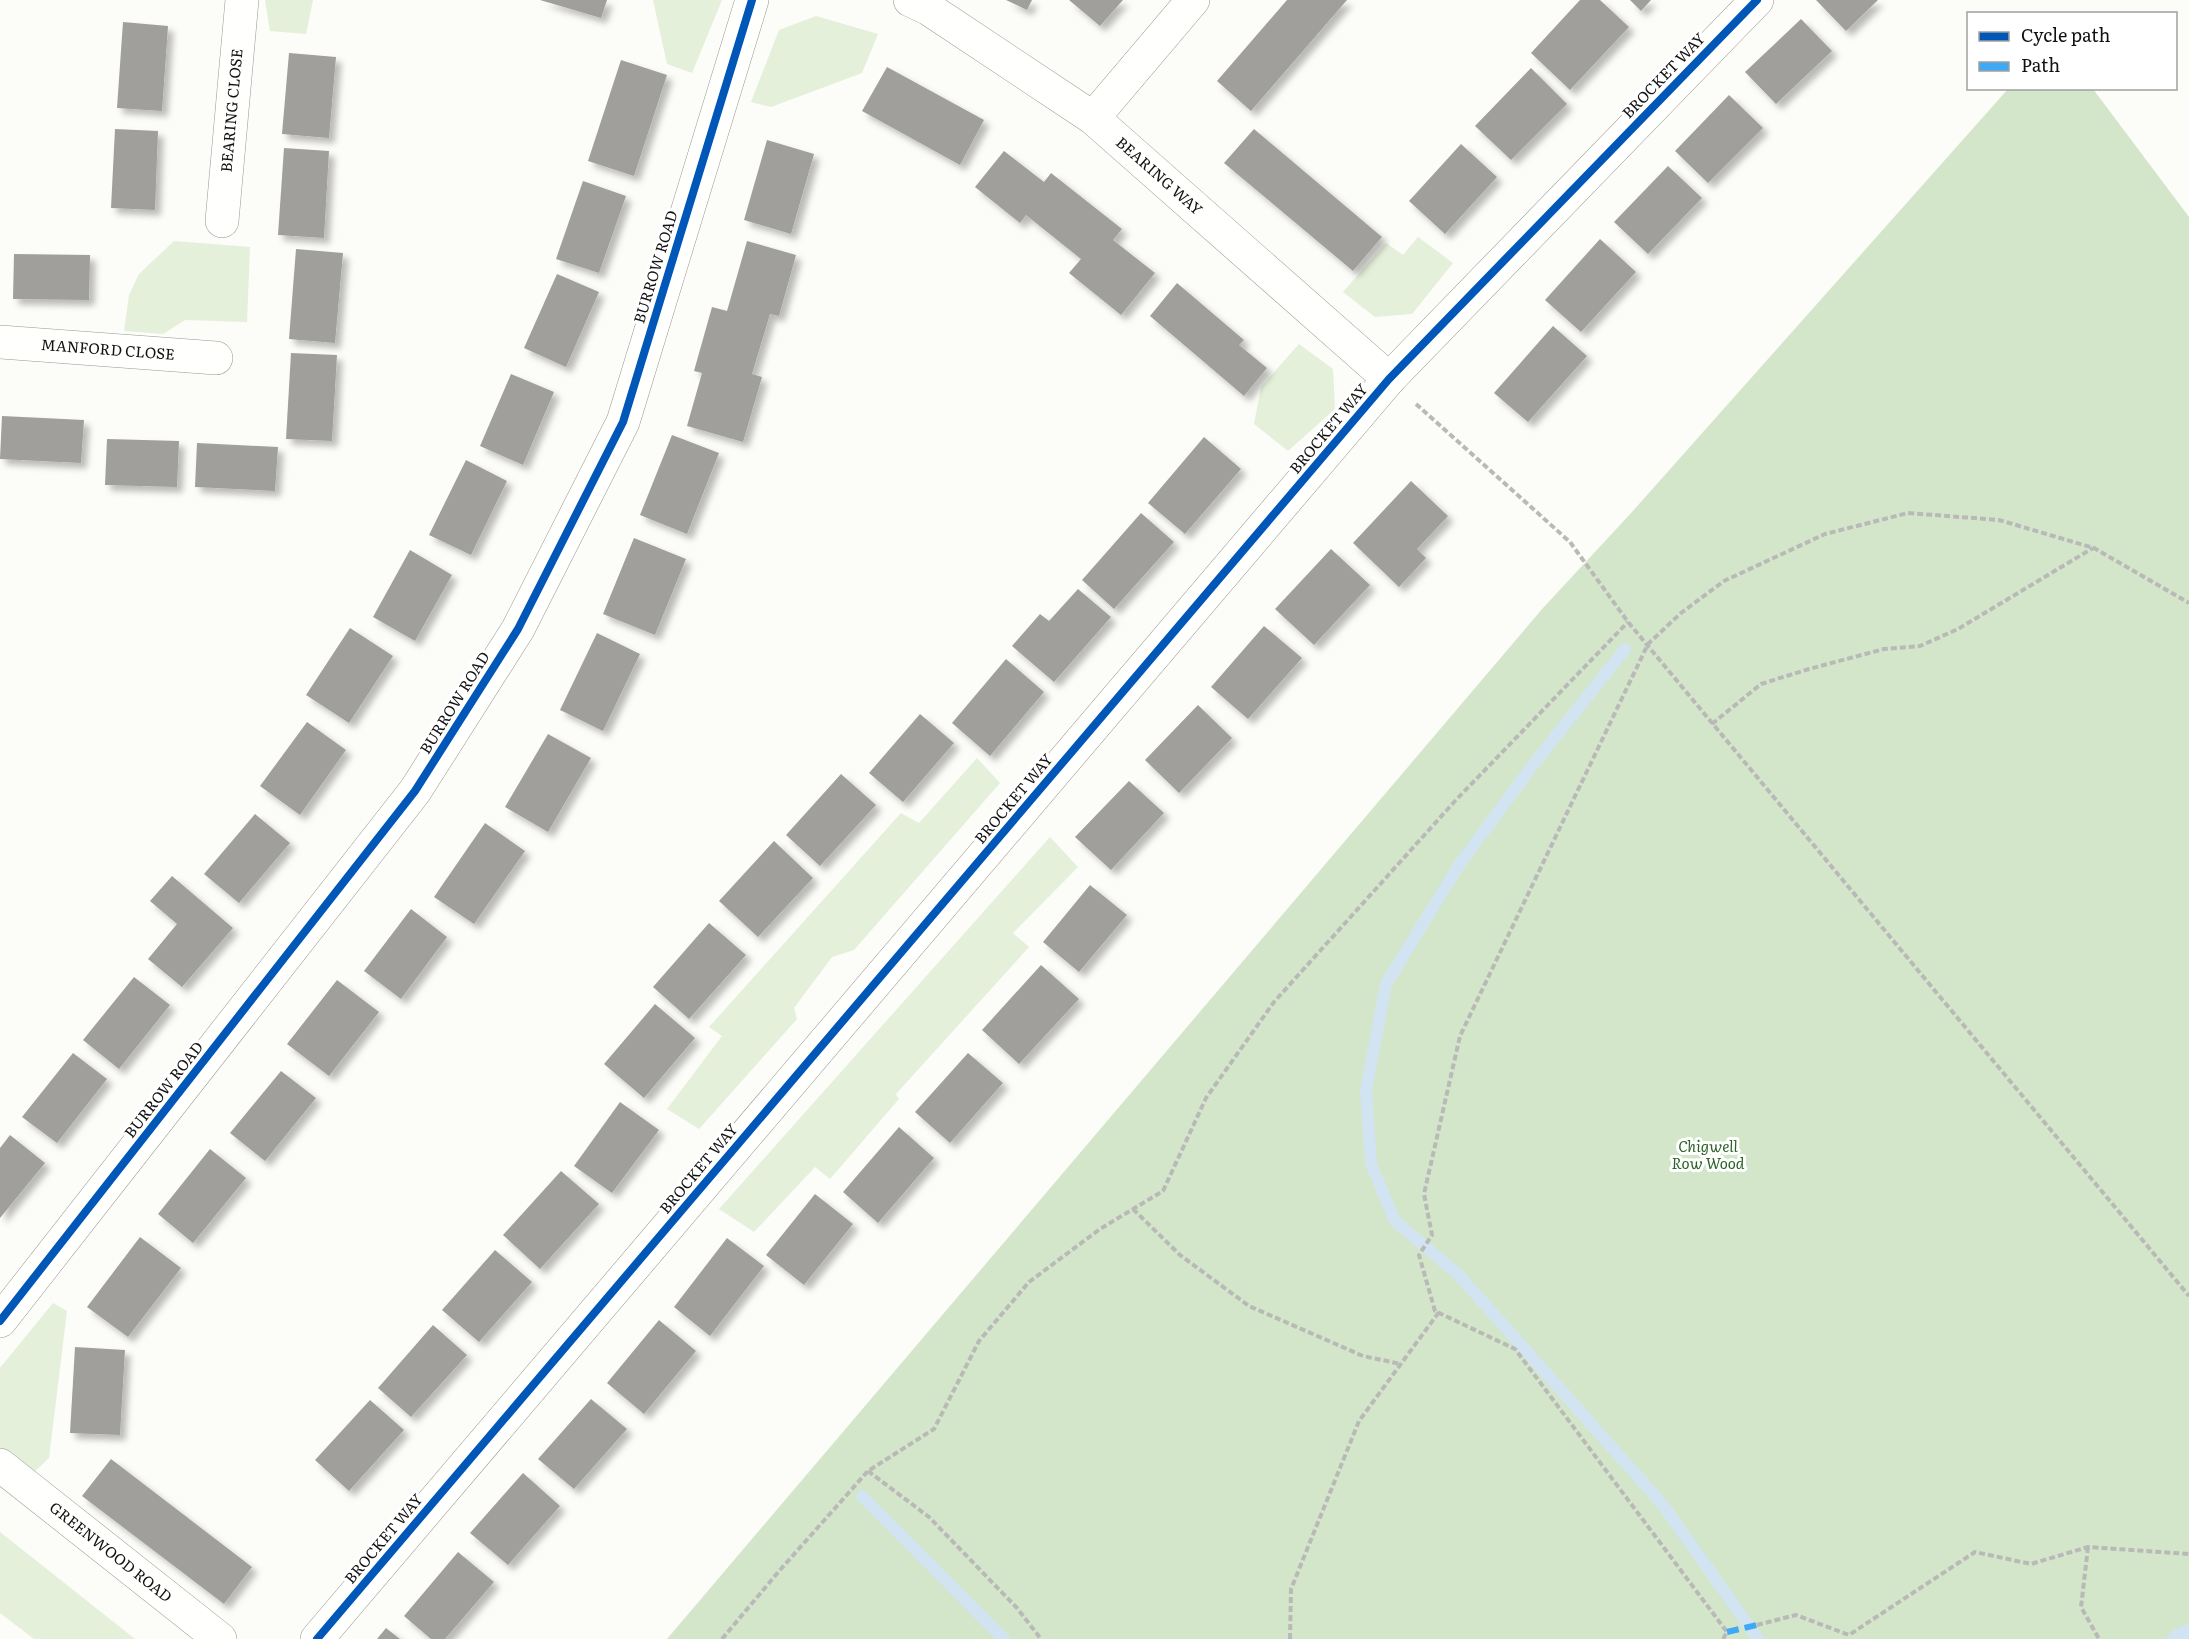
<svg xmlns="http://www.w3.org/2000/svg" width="2189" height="1639" viewBox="0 0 2189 1639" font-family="Literata,serif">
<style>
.green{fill:#e4f0da}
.forest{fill:#d4e6c9}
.water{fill:#d2e3f2}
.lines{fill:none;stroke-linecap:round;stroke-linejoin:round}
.stream{stroke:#d2e3f2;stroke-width:12}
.building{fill:#a09f9c;filter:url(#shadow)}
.minor-casing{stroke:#979795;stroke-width:34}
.path{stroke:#b9b9b8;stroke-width:4;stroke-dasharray:6 3;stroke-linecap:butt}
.minor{stroke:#fffffe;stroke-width:33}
.quiet{stroke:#3fa9f5;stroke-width:6;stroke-dasharray:12 6;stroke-linecap:butt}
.cycleway-casing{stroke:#fff;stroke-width:11}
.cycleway{stroke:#0057b8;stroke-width:8}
.labels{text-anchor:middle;stroke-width:6;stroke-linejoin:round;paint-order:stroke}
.street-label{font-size:15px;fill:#111;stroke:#fff}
.park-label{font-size:15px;font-style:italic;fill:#2c6228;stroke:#fff}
</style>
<defs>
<filter id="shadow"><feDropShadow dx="5.5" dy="5.5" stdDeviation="3" flood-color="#0004"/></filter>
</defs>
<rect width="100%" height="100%" fill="#fcfcf8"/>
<g class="green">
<path d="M 265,0 L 313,0 L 306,34 L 270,31 Z"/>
<path d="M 653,0 L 722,0 L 692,73 L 667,64 Z"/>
<path d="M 816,16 L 878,34 L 862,73 L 771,107 L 751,102 L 779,30 Z"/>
<path d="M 1418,237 L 1453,263 L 1412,314 L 1375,317 L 1343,292 L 1386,243 L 1403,255 Z"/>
<path d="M 174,241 L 250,247 L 247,322 L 185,320 L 163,334 L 124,331 L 129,295 L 139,274 Z"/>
<path d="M 1299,344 L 1333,369 L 1335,409 L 1288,451 L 1254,424 L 1261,387 Z"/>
<path d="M 977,758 L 1000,783 L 854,950 L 832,957 L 794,1008 L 797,1019 L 699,1129 L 667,1109 L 722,1036 L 709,1027 L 901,813 L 919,823 Z"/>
<path d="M 1050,837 L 1078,867 L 1013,933 L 1029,947 L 896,1094 L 899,1099 L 830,1179 L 815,1167 L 754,1232 L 719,1209 Z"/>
<path d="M 53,1303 L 67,1311 L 49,1458 L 30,1476 L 0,1450 L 0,1368 Z"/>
<path d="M 0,1532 L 135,1639 L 34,1639 L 0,1613 Z"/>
</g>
<path class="forest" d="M 2008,89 L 2093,89 L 2189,217 L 2189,1639 L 667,1639 L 1543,608 L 1632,512 Z"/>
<path class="water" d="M 2189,1623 L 2189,1639 L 2165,1639 L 2172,1631 Z"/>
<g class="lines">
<g class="stream">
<path d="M 1625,649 L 1533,765 L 1459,865 L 1386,984 L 1366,1090 L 1371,1164 L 1395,1221 L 1458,1274 L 1663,1505 L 1758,1639"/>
<path d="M 862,1496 L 1004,1639"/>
</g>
</g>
<g class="building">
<path d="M 540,0 L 607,0 L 601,18 Z"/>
<path d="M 1006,0 L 1032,0 L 1027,10 Z"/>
<path d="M 1069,0 L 1123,0 L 1100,26 Z"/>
<path d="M 1287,0 L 1347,0 L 1251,111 L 1217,81 Z"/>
<path d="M 1580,0 L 1600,0 L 1629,27 L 1570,90 L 1531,53 Z"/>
<path d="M 1630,0 L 1651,0 L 1641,11 Z"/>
<path d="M 1816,0 L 1878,0 L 1846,31 Z"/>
<path d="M 1801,19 L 1832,51 L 1776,104 L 1745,72 Z"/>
<path d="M 123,22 L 168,26 L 162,111 L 117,108 Z"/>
<path d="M 289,53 L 336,57 L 329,138 L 282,134 Z"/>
<path d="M 621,60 L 667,75 L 634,176 L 588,161 Z"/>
<path d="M 887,67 L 984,120 L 960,165 L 862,111 Z"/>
<path d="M 1531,68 L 1567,104 L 1511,160 L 1475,126 Z"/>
<path d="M 1729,95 L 1763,128 L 1708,183 L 1675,151 Z"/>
<path d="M 115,129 L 158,131 L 155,210 L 111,208 Z"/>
<path d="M 1254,129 L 1382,237 L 1353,271 L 1224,163 Z"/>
<path d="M 767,140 L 814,154 L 791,234 L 744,220 Z"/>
<path d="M 1461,144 L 1497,177 L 1445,234 L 1409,201 Z"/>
<path d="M 284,148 L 329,151 L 324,238 L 278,235 Z"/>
<path d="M 1004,151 L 1044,182 L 1051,173 L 1122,229 L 1113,240 L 1155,273 L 1121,315 L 1069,273 L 1081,259 L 1026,215 L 1020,223 L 975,187 Z"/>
<path d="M 1668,166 L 1702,198 L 1648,254 L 1614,222 Z"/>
<path d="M 583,181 L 626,196 L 599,273 L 556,259 Z"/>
<path d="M 1600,239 L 1636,272 L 1581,332 L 1545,300 Z"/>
<path d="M 747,241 L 796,255 L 779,316 L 770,314 L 752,374 L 762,377 L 743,442 L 687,426 L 702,373 L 694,371 L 712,307 L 727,311 Z"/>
<path d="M 296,249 L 343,253 L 335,343 L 289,339 Z"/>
<path d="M 14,254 L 90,255 L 89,300 L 13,299 Z"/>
<path d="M 557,274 L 599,292 L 566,367 L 524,348 Z"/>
<path d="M 1177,283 L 1244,340 L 1239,345 L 1267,368 L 1244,396 L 1150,316 Z"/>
<path d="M 1553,326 L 1587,356 L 1528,422 L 1494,393 Z"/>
<path d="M 291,353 L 337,355 L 332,441 L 286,439 Z"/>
<path d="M 511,374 L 554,392 L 523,465 L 480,446 Z"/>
<path d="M 2,416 L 84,420 L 81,463 L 0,459 Z"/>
<path d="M 672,435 L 719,453 L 687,534 L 640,515 Z"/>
<path d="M 1204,437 L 1241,469 L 1185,534 L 1148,503 Z"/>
<path d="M 107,439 L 179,441 L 177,487 L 105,485 Z"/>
<path d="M 197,443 L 278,447 L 275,491 L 195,487 Z"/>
<path d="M 466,460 L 507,481 L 471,555 L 429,535 Z"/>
<path d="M 1411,481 L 1448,516 L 1417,549 L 1426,558 L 1399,587 L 1353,543 Z"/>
<path d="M 1141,513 L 1174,542 L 1114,609 L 1082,580 Z"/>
<path d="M 634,538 L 686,559 L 655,635 L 603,614 Z"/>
<path d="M 1331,549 L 1370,585 L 1314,645 L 1275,609 Z"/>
<path d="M 410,550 L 452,575 L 415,641 L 373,617 Z"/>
<path d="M 1078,589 L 1111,617 L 1054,682 L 1012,646 L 1040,614 L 1049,621 Z"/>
<path d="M 1264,626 L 1302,658 L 1248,719 L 1211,687 Z"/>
<path d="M 350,628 L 393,656 L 349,723 L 306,695 Z"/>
<path d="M 597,633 L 640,654 L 603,731 L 560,710 Z"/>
<path d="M 1006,659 L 1044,692 L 990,756 L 952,723 Z"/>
<path d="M 1198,705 L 1232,738 L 1179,793 L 1145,760 Z"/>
<path d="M 920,714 L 954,743 L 903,802 L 869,773 Z"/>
<path d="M 307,722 L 346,750 L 300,815 L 260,786 Z"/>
<path d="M 548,734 L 591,758 L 548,832 L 505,807 Z"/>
<path d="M 841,774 L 876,805 L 820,866 L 786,835 Z"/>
<path d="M 1129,781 L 1164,813 L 1111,870 L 1075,837 Z"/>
<path d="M 255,814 L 290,843 L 239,903 L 204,874 Z"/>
<path d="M 485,823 L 525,851 L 474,924 L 434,897 Z"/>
<path d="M 774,841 L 813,878 L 758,937 L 719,901 Z"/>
<path d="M 172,876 L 233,928 L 182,987 L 148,959 L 177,924 L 150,901 Z"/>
<path d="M 1090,885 L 1127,915 L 1079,972 L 1043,942 Z"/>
<path d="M 411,909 L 447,937 L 401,999 L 364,971 Z"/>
<path d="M 709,923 L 746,955 L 689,1019 L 653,987 Z"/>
<path d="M 1041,965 L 1079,999 L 1019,1064 L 982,1030 Z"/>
<path d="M 134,977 L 170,1005 L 119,1069 L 83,1040 Z"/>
<path d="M 337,980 L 379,1012 L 329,1076 L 287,1044 Z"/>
<path d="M 655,1004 L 695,1038 L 644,1098 L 604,1064 Z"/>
<path d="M 73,1053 L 107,1079 L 57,1143 L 22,1117 Z"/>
<path d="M 968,1053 L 1003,1083 L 950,1143 L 915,1112 Z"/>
<path d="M 281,1071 L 316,1098 L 265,1161 L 230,1133 Z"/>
<path d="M 620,1102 L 659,1130 L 612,1193 L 574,1166 Z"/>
<path d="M 899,1127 L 934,1158 L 878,1223 L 843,1192 Z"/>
<path d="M 10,1135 L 45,1163 L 0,1218 L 0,1148 Z"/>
<path d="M 210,1149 L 246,1178 L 193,1243 L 158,1214 Z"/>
<path d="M 561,1171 L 599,1204 L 540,1269 L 503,1235 Z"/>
<path d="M 815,1194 L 853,1224 L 804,1285 L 766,1255 Z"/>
<path d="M 140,1237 L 181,1268 L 128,1337 L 87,1307 Z"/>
<path d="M 727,1238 L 764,1266 L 710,1336 L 674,1307 Z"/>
<path d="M 495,1250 L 532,1282 L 479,1342 L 442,1310 Z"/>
<path d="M 659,1320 L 696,1351 L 644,1414 L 607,1383 Z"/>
<path d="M 433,1325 L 467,1355 L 411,1417 L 378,1388 Z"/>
<path d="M 75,1347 L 125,1350 L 120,1435 L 70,1433 Z"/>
<path d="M 591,1399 L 627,1429 L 574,1489 L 538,1459 Z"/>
<path d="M 370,1400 L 404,1430 L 349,1491 L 315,1460 Z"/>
<path d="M 111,1459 L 252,1567 L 224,1604 L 82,1496 Z"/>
<path d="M 523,1473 L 560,1506 L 508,1565 L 470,1533 Z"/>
<path d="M 458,1552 L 494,1582 L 445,1639 L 431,1639 L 404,1616 Z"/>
<path d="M 386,1628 L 400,1639 L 377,1639 Z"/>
</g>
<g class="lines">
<defs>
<g id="minor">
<path id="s1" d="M 910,0 L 929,9 L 1093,118 L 1389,379"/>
<path d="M 1093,118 L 1193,0"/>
<path id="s2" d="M 222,221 L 242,0"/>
<path id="s3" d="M 0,342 L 216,358"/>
<path d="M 0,1321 L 415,791 L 518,629 L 623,422 L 752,0"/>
<path id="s4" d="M 0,1465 L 220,1639"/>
<path d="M 317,1639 L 1389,379 L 1757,0"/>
</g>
</defs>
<use href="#minor" class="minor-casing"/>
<g class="path">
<path d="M 1416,404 L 1570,542 L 1628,622 L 2189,1296"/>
<path d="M 1712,724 L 1761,684 L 1809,669 L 1884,649 L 1920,646 L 1958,629 L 2093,548"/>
<path d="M 1133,1209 L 1180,1255 L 1249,1306 L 1363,1356 L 1401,1364"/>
<path d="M 868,1471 L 929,1517 L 1017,1608 L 1041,1639"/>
<path d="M 2088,1547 L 2081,1607 L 2099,1639"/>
<path d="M 1757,1625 L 1796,1615 L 1849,1635 L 1975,1552 L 2031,1564 L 2088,1547 L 2189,1554"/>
<path d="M 722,1639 L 780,1570 L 868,1471 L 934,1429 L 979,1341 L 1029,1282 L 1100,1229 L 1163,1191 L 1206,1098 L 1274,1002 L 1455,801 L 1628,622"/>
<path d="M 1290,1639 L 1291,1589 L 1359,1421 L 1439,1312"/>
<path d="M 1723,1639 L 1727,1632 L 1515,1349 L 1435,1311 L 1419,1255 L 1432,1235 L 1424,1194 L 1460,1036 L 1648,644 L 1681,613 L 1724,581 L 1825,534 L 1908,513 L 1999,520 L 2094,548 L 2189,603"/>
</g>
<use href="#minor" class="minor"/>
<path class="quiet" d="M 1727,1632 L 1757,1625"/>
<defs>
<g id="cycleway">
<path d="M 0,1321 L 415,791 L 518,629 L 623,422 L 752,0"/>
<path d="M 317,1639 L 1389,379 L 1757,0"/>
</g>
</defs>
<use href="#cycleway" class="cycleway-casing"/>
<use href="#cycleway" class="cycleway"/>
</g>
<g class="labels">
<g class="street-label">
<text transform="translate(1664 76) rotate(-46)" y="5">BROCKET WAY</text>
<text dy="5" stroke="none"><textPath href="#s2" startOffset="111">BEARING CLOSE</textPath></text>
<text dy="5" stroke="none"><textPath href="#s1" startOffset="306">BEARING WAY</textPath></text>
<text transform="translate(656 267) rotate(-73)" y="5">BURROW ROAD</text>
<text dy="5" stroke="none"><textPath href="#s3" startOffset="108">MANFORD CLOSE</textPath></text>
<text transform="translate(1329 429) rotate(-50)" y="5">BROCKET WAY</text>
<text transform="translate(455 703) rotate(-58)" y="5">BURROW ROAD</text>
<text transform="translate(1014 799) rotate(-50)" y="5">BROCKET WAY</text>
<text transform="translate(164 1090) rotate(-52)" y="5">BURROW ROAD</text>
<text transform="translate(699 1169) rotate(-50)" y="5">BROCKET WAY</text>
<text transform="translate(384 1539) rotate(-50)" y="5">BROCKET WAY</text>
<text dy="5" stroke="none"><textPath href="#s4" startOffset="141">GREENWOOD ROAD</textPath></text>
</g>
<g class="park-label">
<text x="1708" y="1152">Chigwell<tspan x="1708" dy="17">Row Wood</tspan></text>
</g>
</g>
<rect x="1967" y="12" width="210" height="78" fill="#ffffff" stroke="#a0a0a0" stroke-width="1.5"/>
<rect x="1979" y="32" width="30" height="9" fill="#0057b8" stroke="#a0a0a0" stroke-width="1.5"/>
<text x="2021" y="42" font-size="18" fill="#111111">Cycle path</text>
<rect x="1979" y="62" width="30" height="9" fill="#3fa9f5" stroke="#a0a0a0" stroke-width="1.5"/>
<text x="2021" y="72" font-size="18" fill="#111111">Path</text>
</svg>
